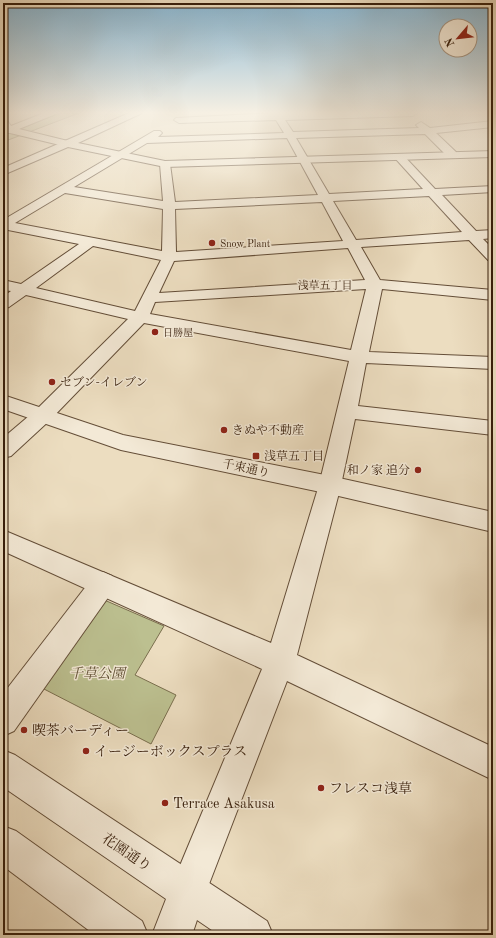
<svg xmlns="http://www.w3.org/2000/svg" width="496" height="938" viewBox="0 0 496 938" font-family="'Old Standard TT','Noto Serif JP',serif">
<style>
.green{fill:#bcc090;stroke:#7a6f4e}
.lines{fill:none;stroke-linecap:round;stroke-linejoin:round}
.pedestrian-casing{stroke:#644e38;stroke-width:2}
.minor-casing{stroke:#644e38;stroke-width:2}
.tertiary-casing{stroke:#644e38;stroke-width:2}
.pedestrian{fill:#f3e9d6;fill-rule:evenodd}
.minor{fill:#f3e9d6;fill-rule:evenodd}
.tertiary{fill:#f3e9d6;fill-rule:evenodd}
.poi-dot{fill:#8f2418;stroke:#f3e9d6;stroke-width:1.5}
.labels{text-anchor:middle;stroke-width:3;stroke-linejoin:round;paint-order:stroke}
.far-poi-label{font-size:10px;fill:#371e0b;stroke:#f3e9d6;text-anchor:start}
.far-neighbourhood-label{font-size:11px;fill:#371e0b;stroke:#f3e9d6}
.poi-label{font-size:12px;fill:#371e0b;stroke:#f3e9d6;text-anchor:start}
.street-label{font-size:12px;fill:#371e0b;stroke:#f3e9d6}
.near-park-label{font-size:14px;font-style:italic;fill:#5f4f33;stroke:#f3e9d6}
.near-poi-label{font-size:14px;fill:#371e0b;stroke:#f3e9d6;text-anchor:start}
.near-street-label{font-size:14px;fill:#371e0b;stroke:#f3e9d6}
</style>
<rect width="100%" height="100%" fill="#ecddc0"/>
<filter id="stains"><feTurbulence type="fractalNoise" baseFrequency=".005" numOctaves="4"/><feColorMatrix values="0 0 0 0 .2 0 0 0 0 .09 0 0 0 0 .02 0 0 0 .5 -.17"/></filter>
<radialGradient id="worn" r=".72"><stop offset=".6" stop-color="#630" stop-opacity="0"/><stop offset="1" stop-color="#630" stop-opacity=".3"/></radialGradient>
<g class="green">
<path d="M 61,113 L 79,113 L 3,142 L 3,134 Z"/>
<path d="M 102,599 L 164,626 L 135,675 L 176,695 L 151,744 L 42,688 Z"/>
</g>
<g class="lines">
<defs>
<path id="pedestrian" d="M 103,572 L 112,576 L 116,584 L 112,592 L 14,731 L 3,736 L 3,694 L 94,576 Z"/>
<g id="minor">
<path d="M 44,113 L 58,113 L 19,129 L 72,142 L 73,144 L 72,146 L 68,147 L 10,133 L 3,133 L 3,118 L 6,119 L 11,126 Z"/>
<path d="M 273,113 L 417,113 L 413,116 L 285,120 L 293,132 L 419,128 L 416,125 L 421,122 L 430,128 L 493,121 L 493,127 L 436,133 L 456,152 L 457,155 L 452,158 L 448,157 L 425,134 L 296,138 L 329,194 L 423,189 L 394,157 L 399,154 L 403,155 L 435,189 L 493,186 L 493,192 L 442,195 L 476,231 L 493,230 L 493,238 L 483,239 L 493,249 L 493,261 L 488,260 L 469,240 L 361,247 L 380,280 L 493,290 L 493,300 L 382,289 L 369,352 L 493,357 L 493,369 L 366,363 L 358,406 L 493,421 L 493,435 L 355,419 L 341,485 L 297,655 L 493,747 L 493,780 L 287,681 L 201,905 L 188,911 L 175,905 L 169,892 L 262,669 L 3,551 L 3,530 L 271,643 L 319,485 L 349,361 L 144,323 L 50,420 L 11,456 L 3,458 L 3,438 L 36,410 L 128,319 L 26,295 L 9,307 L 3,309 L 3,297 L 11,291 L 3,290 L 3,280 L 21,284 L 79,244 L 3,229 L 3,220 L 154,131 L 160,131 L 162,133 L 158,137 L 284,133 L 276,120 L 179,123 L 174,120 L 176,118 ZM 287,138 L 318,195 L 175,202 L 170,164 L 165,161 L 160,164 L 163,201 L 74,187 L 147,143 ZM 65,193 L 163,209 L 162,251 L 15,223 ZM 429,196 L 462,232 L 356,240 L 333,201 ZM 322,202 L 343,241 L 176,252 L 175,209 ZM 93,246 L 161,260 L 135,311 L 36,288 ZM 348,248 L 365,280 L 159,293 L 174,261 ZM 366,289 L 351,350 L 150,314 L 155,302 Z"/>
</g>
<g id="tertiary">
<path d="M 129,113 L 142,113 L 78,143 L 165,161 L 493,151 L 493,157 L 165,167 L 68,147 L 3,175 L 3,168 Z"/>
<path d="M 3,395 L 123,435 L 330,476 L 493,512 L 493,532 L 330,494 L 121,450 L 3,409 Z"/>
<path d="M 3,750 L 15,755 L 267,921 L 273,935 L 219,935 L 197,920 L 192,935 L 152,935 L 166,899 L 3,787 Z"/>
<path d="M 3,826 L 16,831 L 142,921 L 148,935 L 95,935 L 3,866 Z"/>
</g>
</defs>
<use href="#pedestrian" class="pedestrian-casing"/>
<use href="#minor" class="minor-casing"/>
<use href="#tertiary" class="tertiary-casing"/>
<use href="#pedestrian" class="pedestrian"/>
<use href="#minor" class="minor"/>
<use href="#tertiary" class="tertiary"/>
</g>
<linearGradient id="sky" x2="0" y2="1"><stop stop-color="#88b7d4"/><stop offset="0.46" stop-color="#f6f0e3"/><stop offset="1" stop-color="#f6f0e3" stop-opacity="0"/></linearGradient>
<rect width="496" height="245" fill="url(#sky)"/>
<g class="poi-dot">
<circle cx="212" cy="243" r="4"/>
<circle cx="155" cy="332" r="4"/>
<circle cx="52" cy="382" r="4"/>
<circle cx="224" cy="430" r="4"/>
<rect x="252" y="452" width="8" height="8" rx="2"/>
<circle cx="418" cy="470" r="4"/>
<circle cx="24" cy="730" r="4"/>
<circle cx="86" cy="751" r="4"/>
<circle cx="321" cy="788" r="4"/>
<circle cx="165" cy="803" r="4"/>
</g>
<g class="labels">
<g class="far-poi-label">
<text x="220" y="247">Snow Plant</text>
<text x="163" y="336">日勝屋</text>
</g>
<g class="far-neighbourhood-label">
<text x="325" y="289">浅草五丁目</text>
</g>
<g class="poi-label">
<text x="60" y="386">セブン-イレブン</text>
<text x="232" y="434">きぬや不動産</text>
<text x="264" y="460">浅草五丁目</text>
<text x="410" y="474" text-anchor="end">和ノ家 追分</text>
</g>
<g class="street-label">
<text transform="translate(246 468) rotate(12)" y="4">千束通り</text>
</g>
<g class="near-park-label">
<text x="97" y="678">千草公園</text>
</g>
<g class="near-poi-label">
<text x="32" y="735">喫茶バーディー</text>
<text x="94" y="756">イージーボックスプラス</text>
<text x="329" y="793">フレスコ浅草</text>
<text x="173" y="808">Terrace Asakusa</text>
</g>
<g class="near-street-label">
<text transform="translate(127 852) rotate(34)" y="5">花園通り</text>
</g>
</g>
<rect width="496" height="938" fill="none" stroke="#ecddc0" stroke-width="16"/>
<rect x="4" y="4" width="488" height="930" fill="none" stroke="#371e0b" stroke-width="2"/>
<rect x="8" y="8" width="480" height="922" fill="none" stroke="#371e0b"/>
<g transform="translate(458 38) rotate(242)"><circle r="19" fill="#f3e9d6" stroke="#a89885"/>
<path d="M0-3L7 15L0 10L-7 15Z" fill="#8f2418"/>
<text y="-6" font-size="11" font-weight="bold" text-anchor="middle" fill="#371e0b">N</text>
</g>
<rect width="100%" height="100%" filter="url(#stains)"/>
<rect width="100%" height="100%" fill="url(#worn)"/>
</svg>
